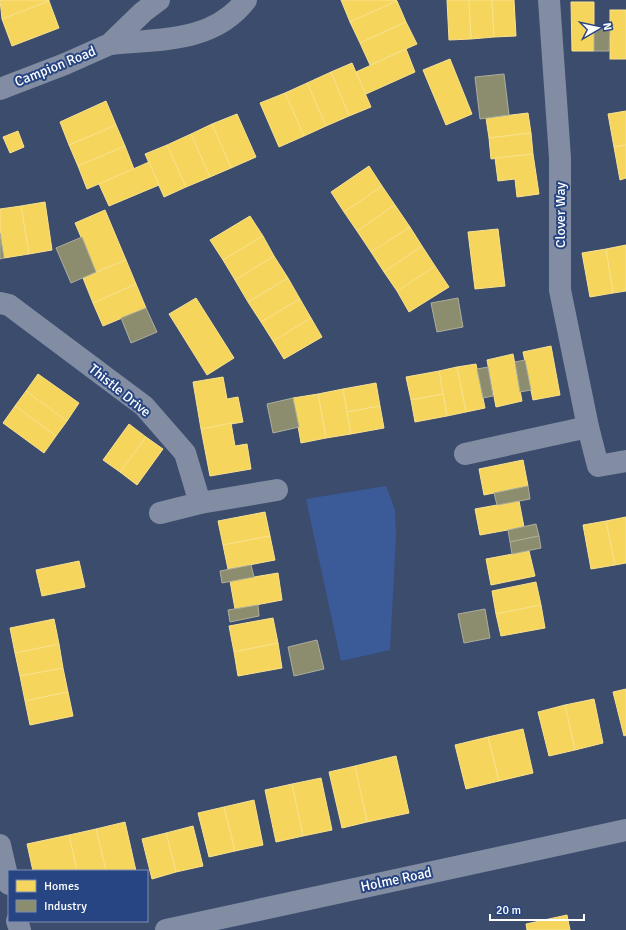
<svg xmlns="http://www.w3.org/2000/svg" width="626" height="930" viewBox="0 0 626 930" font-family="Signika,sans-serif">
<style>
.green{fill:#3b5b98}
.homes{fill:#f6d55c;stroke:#f9e28d}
.industry{fill:#8c8c6e;stroke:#aeae9a}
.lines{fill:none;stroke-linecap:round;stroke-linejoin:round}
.street{stroke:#828da3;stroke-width:22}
.labels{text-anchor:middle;stroke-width:4;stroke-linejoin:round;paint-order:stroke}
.street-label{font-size:14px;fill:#fff;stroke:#274582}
</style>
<rect width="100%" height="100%" fill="#3c4c6d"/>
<path class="green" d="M 386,486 L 395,510 L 396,535 L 390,650 L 341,661 L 306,499 Z"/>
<g class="homes">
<path d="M 0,0 L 49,0 L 49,1 L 2,19 Z"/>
<path d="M 341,0 L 396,0 L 397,1 L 350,22 Z"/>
<path d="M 447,0 L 469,0 L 471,39 L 449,40 Z"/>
<path d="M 469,0 L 492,0 L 494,37 L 471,39 Z"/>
<path d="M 492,0 L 514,0 L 516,36 L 494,37 Z"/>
<path d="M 49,1 L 59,28 L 12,46 L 2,19 Z"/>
<path d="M 397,1 L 406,22 L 360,43 L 350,22 Z"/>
<path d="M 571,2 L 594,2 L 594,51 L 572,51 Z"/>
<rect x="610" y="10" width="16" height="49"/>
<path d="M 406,22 L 417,44 L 370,65 L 360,43 Z"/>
<path d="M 406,49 L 415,72 L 366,94 L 356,72 Z"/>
<path d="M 450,59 L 472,114 L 446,125 L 423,70 Z"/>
<path d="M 352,63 L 371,107 L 349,116 L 331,72 Z"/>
<path d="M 331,72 L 349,116 L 326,126 L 307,83 Z"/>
<path d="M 307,83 L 326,126 L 304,136 L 285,93 Z"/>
<path d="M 285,93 L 304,136 L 279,147 L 260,103 Z"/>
<path d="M 106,101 L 116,125 L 69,145 L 60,122 Z"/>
<path d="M 626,111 L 626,145 L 614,147 L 608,114 Z"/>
<path d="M 528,113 L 531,133 L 489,138 L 486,118 Z"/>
<path d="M 237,114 L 256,157 L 231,168 L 212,124 Z"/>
<path d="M 212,124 L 231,168 L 210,177 L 191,134 Z"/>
<path d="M 116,125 L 125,146 L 78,166 L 69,145 Z"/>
<path d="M 18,131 L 24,147 L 10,153 L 3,137 Z"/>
<path d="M 531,133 L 533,154 L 491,159 L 489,138 Z"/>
<path d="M 191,134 L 210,177 L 186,187 L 167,145 Z"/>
<path d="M 167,145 L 186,187 L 164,197 L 145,154 Z"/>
<path d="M 626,145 L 626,178 L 620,180 L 614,147 Z"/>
<path d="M 125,146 L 134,169 L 87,189 L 78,166 Z"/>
<path d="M 533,154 L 539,194 L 517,197 L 515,179 L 498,181 L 495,158 Z"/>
<path d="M 149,162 L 159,185 L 109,206 L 99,184 Z"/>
<path d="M 369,166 L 382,186 L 344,212 L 331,192 Z"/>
<path d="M 382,186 L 395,205 L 357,231 L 344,212 Z"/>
<path d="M 45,202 L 52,250 L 29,254 L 21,206 Z"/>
<path d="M 395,205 L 410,227 L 371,252 L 357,231 Z"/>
<path d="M 21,206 L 29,254 L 4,258 L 0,233 L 0,209 Z"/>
<path d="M 105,210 L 126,260 L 96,272 L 75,223 Z"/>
<path d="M 250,216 L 263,236 L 223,260 L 210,240 Z"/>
<path d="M 410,227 L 422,246 L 384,272 L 371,252 Z"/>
<path d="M 498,229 L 505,286 L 475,289 L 468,232 Z"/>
<path d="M 263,236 L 274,256 L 235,280 L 223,260 Z"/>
<path d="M 626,245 L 626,291 L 613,293 L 606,249 Z"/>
<path d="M 422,246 L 435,266 L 397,291 L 384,272 Z"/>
<path d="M 606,249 L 613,293 L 590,297 L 582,253 Z"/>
<path d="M 274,256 L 288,278 L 248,302 L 235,280 Z"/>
<path d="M 126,260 L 136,284 L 93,303 L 83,278 Z"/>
<path d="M 435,266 L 449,287 L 409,312 L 397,291 Z"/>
<path d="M 288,278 L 300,299 L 261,322 L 248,302 Z"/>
<path d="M 136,284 L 146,308 L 103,326 L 93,303 Z"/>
<path d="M 196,298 L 234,358 L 207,375 L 169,314 Z"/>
<path d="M 300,299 L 311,318 L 273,341 L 261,322 Z"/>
<path d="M 311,318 L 322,337 L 284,359 L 273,341 Z"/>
<path d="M 551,346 L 560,395 L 533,400 L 523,352 Z"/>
<path d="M 513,354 L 522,401 L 496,407 L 487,360 Z"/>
<path d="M 476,364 L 485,408 L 466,412 L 457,367 Z"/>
<path d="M 457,367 L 466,412 L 447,416 L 439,371 Z"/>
<path d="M 439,371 L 443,394 L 411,400 L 406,377 Z"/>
<path d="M 38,374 L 79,403 L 67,421 L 26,391 Z"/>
<path d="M 223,377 L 227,399 L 238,397 L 243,422 L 201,429 L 193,382 Z"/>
<path d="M 376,383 L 380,406 L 347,412 L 343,389 Z"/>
<path d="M 343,389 L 351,434 L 326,438 L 318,394 Z"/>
<path d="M 26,391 L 67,421 L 56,436 L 15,406 Z"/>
<path d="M 318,394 L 326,438 L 301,443 L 293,398 Z"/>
<path d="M 443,394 L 447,416 L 415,422 L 411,400 Z"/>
<path d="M 15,406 L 56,436 L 44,453 L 3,423 Z"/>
<path d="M 380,406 L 384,428 L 351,434 L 347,412 Z"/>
<path d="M 231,423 L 235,446 L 247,444 L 251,469 L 210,476 L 201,429 Z"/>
<path d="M 129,424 L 146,437 L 120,472 L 103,460 Z"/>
<path d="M 146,437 L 163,449 L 137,485 L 120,472 Z"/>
<path d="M 523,460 L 528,486 L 484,495 L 479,469 Z"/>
<path d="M 519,501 L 524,527 L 480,535 L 475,509 Z"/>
<path d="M 265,512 L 270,536 L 223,545 L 218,521 Z"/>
<path d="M 626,517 L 626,563 L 615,565 L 606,521 Z"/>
<path d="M 606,521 L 615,565 L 591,569 L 583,525 Z"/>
<path d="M 270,536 L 275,560 L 228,569 L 223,545 Z"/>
<path d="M 529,551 L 535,576 L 491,585 L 486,559 Z"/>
<path d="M 79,561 L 85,587 L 42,596 L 36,570 Z"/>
<path d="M 278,573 L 282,600 L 235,609 L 230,581 Z"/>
<path d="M 536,582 L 541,605 L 496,614 L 492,591 Z"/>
<path d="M 541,605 L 545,628 L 501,636 L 496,614 Z"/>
<path d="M 273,618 L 278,643 L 234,652 L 229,626 Z"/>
<path d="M 54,619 L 59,644 L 15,653 L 10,628 Z"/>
<path d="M 278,643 L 282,668 L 238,676 L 234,652 Z"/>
<path d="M 59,644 L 63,668 L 20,676 L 15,653 Z"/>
<path d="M 63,668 L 68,692 L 25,701 L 20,676 Z"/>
<path d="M 626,689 L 626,735 L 624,736 L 613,692 Z"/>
<path d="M 68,692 L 73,716 L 30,725 L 25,701 Z"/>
<path d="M 594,699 L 603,743 L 575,750 L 565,705 Z"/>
<path d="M 565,705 L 575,750 L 549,756 L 538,712 Z"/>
<path d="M 523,729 L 533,773 L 499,781 L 488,737 Z"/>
<path d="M 488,737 L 499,781 L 466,789 L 455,745 Z"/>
<path d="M 396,756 L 409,813 L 367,822 L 355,766 Z"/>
<path d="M 355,766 L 367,822 L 342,828 L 329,772 Z"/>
<path d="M 321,778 L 332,830 L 303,836 L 292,784 Z"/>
<path d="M 292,784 L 303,836 L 276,842 L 265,790 Z"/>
<path d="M 254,800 L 263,845 L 235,851 L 224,807 Z"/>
<path d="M 224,807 L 235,851 L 209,857 L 198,813 Z"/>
<path d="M 125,822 L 136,871 L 106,871 L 96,829 Z"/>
<path d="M 193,826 L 203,866 L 176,872 L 166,833 Z"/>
<path d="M 96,829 L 106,871 L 77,871 L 69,835 Z"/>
<path d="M 166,833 L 176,872 L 152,879 L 142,839 Z"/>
<path d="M 69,835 L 77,871 L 33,871 L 27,844 Z"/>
<path d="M 567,915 L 570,930 L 527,930 L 526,924 Z"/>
</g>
<g class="industry">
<path d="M 594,27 L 610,27 L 609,51 L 594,51 Z"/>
<path d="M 504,74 L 509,115 L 480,119 L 475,77 Z"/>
<path d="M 0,233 L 4,258 L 0,259 Z"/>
<path d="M 82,237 L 96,272 L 71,283 L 56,248 Z"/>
<path d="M 458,298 L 463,327 L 437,332 L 431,303 Z"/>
<path d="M 146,308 L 157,332 L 131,343 L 121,318 Z"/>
<path d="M 525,360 L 531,390 L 520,392 L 515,362 Z"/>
<path d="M 488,367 L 493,396 L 483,398 L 477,369 Z"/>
<path d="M 293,398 L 299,427 L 273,433 L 267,404 Z"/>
<path d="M 528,486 L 530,499 L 497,505 L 494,493 Z"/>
<path d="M 536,524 L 539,536 L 510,542 L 508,530 Z"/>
<path d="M 539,536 L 541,548 L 512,554 L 510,542 Z"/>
<path d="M 251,565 L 254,577 L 222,583 L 220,571 Z"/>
<path d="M 258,605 L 259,616 L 230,622 L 228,610 Z"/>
<path d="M 485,609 L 490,638 L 464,643 L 458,614 Z"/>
<path d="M 317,640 L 324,669 L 294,676 L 288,647 Z"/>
</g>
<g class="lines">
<g class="street">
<path d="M 549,0 L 560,158 L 560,290 L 588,427 L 598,466 L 626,461"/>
<path d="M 110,44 C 159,39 213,43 246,0"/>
<path d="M 0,89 L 65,64 L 110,44 L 143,12 L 159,0"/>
<path d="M 0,303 L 9,305 L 144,406 L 185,453 L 200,503 L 277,490"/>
<path d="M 465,454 L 588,427"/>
<path d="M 160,513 L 200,503"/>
<path d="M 0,845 L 9,884"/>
<path d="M 17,921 L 20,930"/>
<path d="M 166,930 L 626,830"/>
</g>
</g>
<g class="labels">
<g class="street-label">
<text transform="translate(55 66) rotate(-22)" y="5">Campion Road</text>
<text transform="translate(560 215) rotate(-90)" y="5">Clover Way</text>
<text transform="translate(120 390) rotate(39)" y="5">Thistle Drive</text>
<text transform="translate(396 879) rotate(-12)" y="5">Holme Road</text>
</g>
</g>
<rect x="8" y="870" width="140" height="52" fill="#274582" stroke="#7d8fb4"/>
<rect x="16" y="880" width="20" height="12" fill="#f6d55c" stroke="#7d8fb4"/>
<text x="44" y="890" font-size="12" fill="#ffffff">Homes</text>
<rect x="16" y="900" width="20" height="12" fill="#8c8c6e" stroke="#7d8fb4"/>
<text x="44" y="910" font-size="12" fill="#ffffff">Industry</text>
<g transform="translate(598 28) rotate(81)" stroke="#274582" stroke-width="3" paint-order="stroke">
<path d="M0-3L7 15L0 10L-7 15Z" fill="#ffffff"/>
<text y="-6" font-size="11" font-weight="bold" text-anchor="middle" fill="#ffffff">N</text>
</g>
<path d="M490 914v6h94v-6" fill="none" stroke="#ffffff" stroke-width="2"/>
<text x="496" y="914" font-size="12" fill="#ffffff" stroke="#274582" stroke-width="3" paint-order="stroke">20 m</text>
</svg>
